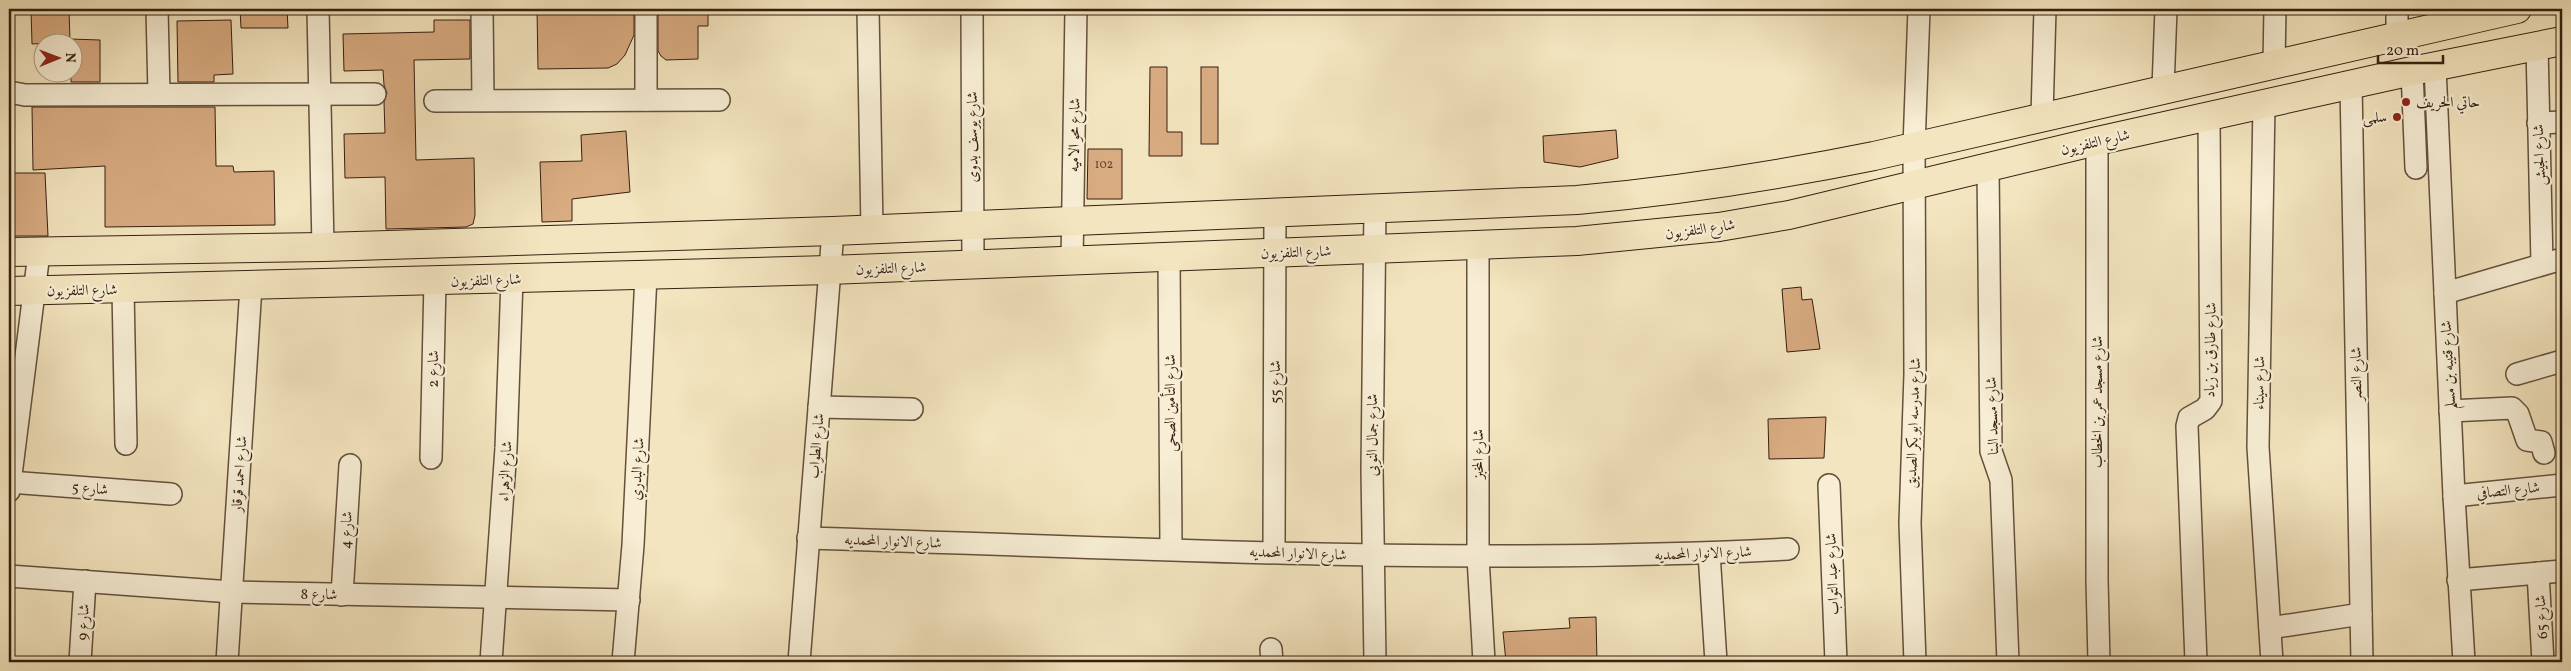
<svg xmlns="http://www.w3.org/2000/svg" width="2571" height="671" viewBox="0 0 2571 671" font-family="Vollkorn,Amiri,serif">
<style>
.building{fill:#d8ab81;stroke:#361f10}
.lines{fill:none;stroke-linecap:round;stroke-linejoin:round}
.minor-casing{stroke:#65503c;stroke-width:24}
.major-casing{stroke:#361f10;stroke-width:30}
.minor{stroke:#f7eed5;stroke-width:21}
.major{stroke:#f3e5bf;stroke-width:28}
.poi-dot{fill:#8f2418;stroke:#f7eed5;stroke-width:2}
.labels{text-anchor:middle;stroke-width:4.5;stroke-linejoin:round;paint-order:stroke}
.number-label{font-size:12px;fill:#5e422c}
.poi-label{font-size:15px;fill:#361f10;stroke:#f7eed5;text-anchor:start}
.street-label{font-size:15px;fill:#361f10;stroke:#f7eed5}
</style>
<rect width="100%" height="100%" fill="#f3e5bf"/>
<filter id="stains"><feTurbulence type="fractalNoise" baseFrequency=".004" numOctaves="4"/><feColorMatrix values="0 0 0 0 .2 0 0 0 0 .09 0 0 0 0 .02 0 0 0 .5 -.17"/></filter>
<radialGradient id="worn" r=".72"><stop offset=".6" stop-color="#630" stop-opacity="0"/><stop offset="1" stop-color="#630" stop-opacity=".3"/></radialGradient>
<g class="building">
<path d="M 31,9 L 69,9 L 70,42 L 32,44 Z"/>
<path d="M 240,9 L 287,9 L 288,28 L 241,28 Z"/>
<path d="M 537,9 L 634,9 L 634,35 L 625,55 L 617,64 L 608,68 L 538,69 Z"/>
<path d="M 658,9 L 708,9 L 708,26 L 698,26 L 698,59 L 666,60 L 661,56 L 658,51 Z"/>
<path d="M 231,20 L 233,74 L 214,75 L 214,82 L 178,82 L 177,21 Z"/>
<path d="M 434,20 L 470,20 L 470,59 L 414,60 L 416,160 L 474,158 L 475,215 L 473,224 L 466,227 L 386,229 L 385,177 L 345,178 L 344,134 L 385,133 L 384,102 L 387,93 L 384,85 L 383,70 L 344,71 L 343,34 L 434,32 Z"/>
<path d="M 70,39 L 100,40 L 100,82 L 71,82 L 72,42 L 70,42 Z"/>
<path d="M 1150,67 L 1167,67 L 1167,132 L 1182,132 L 1182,156 L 1149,156 Z"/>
<rect x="1201" y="67" width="17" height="77"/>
<path d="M 32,107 L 215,107 L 216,166 L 233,166 L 234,172 L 274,171 L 275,225 L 105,227 L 105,166 L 33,170 Z"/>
<path d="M 1616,130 L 1618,158 L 1580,167 L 1544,162 L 1543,136 Z"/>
<path d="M 626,131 L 630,192 L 572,199 L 572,221 L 542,222 L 540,162 L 582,161 L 581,135 Z"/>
<path d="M 1088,149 L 1122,149 L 1122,199 L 1087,199 Z"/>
<path d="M 9,173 L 45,173 L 48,236 L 9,236 Z"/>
<path d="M 1801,287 L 1802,300 L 1812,299 L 1820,349 L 1787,352 L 1782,289 Z"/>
<path d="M 1826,417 L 1824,458 L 1769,459 L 1768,419 Z"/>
<path d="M 1596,617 L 1597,662 L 1506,662 L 1503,632 L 1570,628 L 1569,618 Z"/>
</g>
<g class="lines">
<defs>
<g id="minor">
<path d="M 157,9 L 159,94"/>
<path d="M 318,9 L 323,247"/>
<path d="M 482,9 L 483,100"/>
<path d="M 868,9 L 872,229"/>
<path d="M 972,9 L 973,265"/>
<path d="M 2397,35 L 2397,9"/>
<path d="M 2537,46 L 2542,264"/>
<path d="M 2274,63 L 2275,9"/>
<path d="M 2435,67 L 2454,496 L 2464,662"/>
<path d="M 2412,71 L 2416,168"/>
<path d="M 2351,85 L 2362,662"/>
<path d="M 2163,88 L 2166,9"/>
<path d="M 9,92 L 25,95 L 375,94"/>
<path d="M 646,100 L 646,9"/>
<path d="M 435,101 L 719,100"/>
<path d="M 2264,104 L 2258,447 L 2272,662"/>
<path d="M 2042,116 L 2045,9"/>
<path d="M 2538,123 L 2562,122"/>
<path d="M 2097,141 L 2097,580 L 2099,662"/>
<path d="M 1988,167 L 1991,451 L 2001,480 L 2008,662"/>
<path d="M 1478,245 L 1478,557 L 1484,662"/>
<path d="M 1169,257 L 1171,549"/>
<path d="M 1072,261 L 1076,9"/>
<path d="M 123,289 L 126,444"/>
<path d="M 2445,293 L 2562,259"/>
<path d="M 2517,374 L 2562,361"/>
<path d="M 819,407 L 912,409"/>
<path d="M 2450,411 L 2512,408 L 2518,414 L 2527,440 L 2541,442 L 2544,453"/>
<path d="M 431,458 L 435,281"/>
<path d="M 9,482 L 171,494"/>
<path d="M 1829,485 L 1836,662"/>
<path d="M 9,491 L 39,253"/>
<path d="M 2454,496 L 2562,485"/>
<path d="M 808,538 C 1134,548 1461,566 1788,549"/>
<path d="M 1274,552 L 1275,212"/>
<path d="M 1709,553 L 1716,662"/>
<path d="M 2538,573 L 2543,662"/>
<path d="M 9,576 L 232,592 L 629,600"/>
<path d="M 2458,580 L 2562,571"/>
<path d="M 342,595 L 350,465"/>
<path d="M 2270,628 L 2361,614"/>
<path d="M 1271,649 L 1272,662"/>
<path d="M 80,662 L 85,581"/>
<path d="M 227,662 L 251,286"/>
<path d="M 491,662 L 506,448 L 512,279"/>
<path d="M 623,662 L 633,545 L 646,275"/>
<path d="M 799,662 L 833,231"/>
<path d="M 1375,662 L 1372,470 L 1375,208"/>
<path d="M 1915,662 L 1910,523 L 1915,374 L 1914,147 L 1919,9"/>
<path d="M 2196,662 L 2187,426 L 2189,418 L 2205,409 L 2211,401 L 2209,116"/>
</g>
<g id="major">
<path d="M 9,252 L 323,247 L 833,231 L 1577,200 C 1678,191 1775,176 1874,156 L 2517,9"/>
<path d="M 9,291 L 829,270 L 1577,241 L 1719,227 L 1789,215 L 2097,141 L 2412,71 L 2562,41"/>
</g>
</defs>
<use href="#minor" class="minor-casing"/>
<use href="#major" class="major-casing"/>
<use href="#minor" class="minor"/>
<use href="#major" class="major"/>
</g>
<g class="poi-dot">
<circle cx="2406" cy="102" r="5"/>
<circle cx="2397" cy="117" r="5"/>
</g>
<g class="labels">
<g class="number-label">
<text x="1104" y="168">102</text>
</g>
<g class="poi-label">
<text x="2416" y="107">حاتي الحريف</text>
<text x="2387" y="122" text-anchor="end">سلمى</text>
</g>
<g class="street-label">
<text transform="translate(1074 135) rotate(-89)" y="5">شارع محو الاميه</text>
<text transform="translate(972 137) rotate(-90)" y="5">شارع يوسف بدوى</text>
<text transform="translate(2095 142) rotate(-13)" y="5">شارع التلفزيون</text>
<text transform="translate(2539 155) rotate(-92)" y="5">شارع الجيش</text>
<text transform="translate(1700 229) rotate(-8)" y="5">شارع التلفزيون</text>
<text transform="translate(1296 252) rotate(-2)" y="5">شارع التلفزيون</text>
<text transform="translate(891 268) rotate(-2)" y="5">شارع التلفزيون</text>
<text transform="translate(486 280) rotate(-2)" y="5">شارع التلفزيون</text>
<text transform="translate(82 290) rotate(-1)" y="5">شارع التلفزيون</text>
<text transform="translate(2210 350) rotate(-89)" y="5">شارع طارق بن زياد</text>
<text transform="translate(2448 365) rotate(-93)" y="5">شارع قتيبه بن مسلم</text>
<text transform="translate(433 369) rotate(-89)" y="5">شارع 2</text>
<text transform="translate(2356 374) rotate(-91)" y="5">شارع النصر</text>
<text transform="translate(1275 382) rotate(-90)" y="5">شارع 55</text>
<text transform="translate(2259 383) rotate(-89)" y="5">شارع سيناء</text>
<text transform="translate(2097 402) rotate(-90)" y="5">شارع مسجد عمر بن الخطاب</text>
<text transform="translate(1170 403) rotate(-90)" y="5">شارع التأمين الصحى</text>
<text transform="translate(1992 416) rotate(-92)" y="5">شارع مسجد البنا</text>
<text transform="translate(1913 423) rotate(-88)" y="5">شارع مدرسه ابو بكر الصديق</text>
<text transform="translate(1372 435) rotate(-90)" y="5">شارع جمال النوبى</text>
<text transform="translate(816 446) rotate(-85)" y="5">شارع الطواب</text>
<text transform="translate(1478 454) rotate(-90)" y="5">شارع المخبز</text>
<text transform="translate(637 469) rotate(-87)" y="5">شارع البدري</text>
<text transform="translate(505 471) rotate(-87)" y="5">شارع الزهراء</text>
<text transform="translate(239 474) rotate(-86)" y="5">شارع احمد قرقار</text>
<text transform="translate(90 488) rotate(4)" y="5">شارع 5</text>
<text transform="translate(2508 490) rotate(-6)" y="5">شارع التصافي</text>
<text transform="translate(346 530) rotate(-87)" y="5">شارع 4</text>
<text transform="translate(893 541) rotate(2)" y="5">شارع الانوار المحمديه</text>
<text transform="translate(1298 553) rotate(2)" y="5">شارع الانوار المحمديه</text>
<text transform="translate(1703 553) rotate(-2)" y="5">شارع الانوار المحمديه</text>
<text transform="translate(1832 574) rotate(-92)" y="5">شارع عبد التواب</text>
<text transform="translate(319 594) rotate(1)" y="5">شارع 8</text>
<text transform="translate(2541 617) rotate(-93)" y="5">شارع 65</text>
<text transform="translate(83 622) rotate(-87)" y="5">شارع 9</text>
</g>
</g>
<rect width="2571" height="671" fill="none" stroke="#f3e5bf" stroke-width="30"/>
<rect x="10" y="10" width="2551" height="651" fill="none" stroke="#361f10" stroke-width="2.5"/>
<rect x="15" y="15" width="2541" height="641" fill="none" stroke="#361f10"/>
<g transform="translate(58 58) rotate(89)"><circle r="24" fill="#f7eed5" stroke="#aa9b86"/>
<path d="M0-4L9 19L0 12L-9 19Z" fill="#8f2418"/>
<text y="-8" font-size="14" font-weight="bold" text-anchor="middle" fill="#361f10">N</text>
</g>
<path d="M2378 55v8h65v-8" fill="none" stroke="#361f10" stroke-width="2.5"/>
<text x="2386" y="55" font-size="15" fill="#361f10" stroke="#f7eed5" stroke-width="4" paint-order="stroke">20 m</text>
<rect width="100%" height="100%" filter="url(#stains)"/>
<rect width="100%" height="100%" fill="url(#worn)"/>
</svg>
